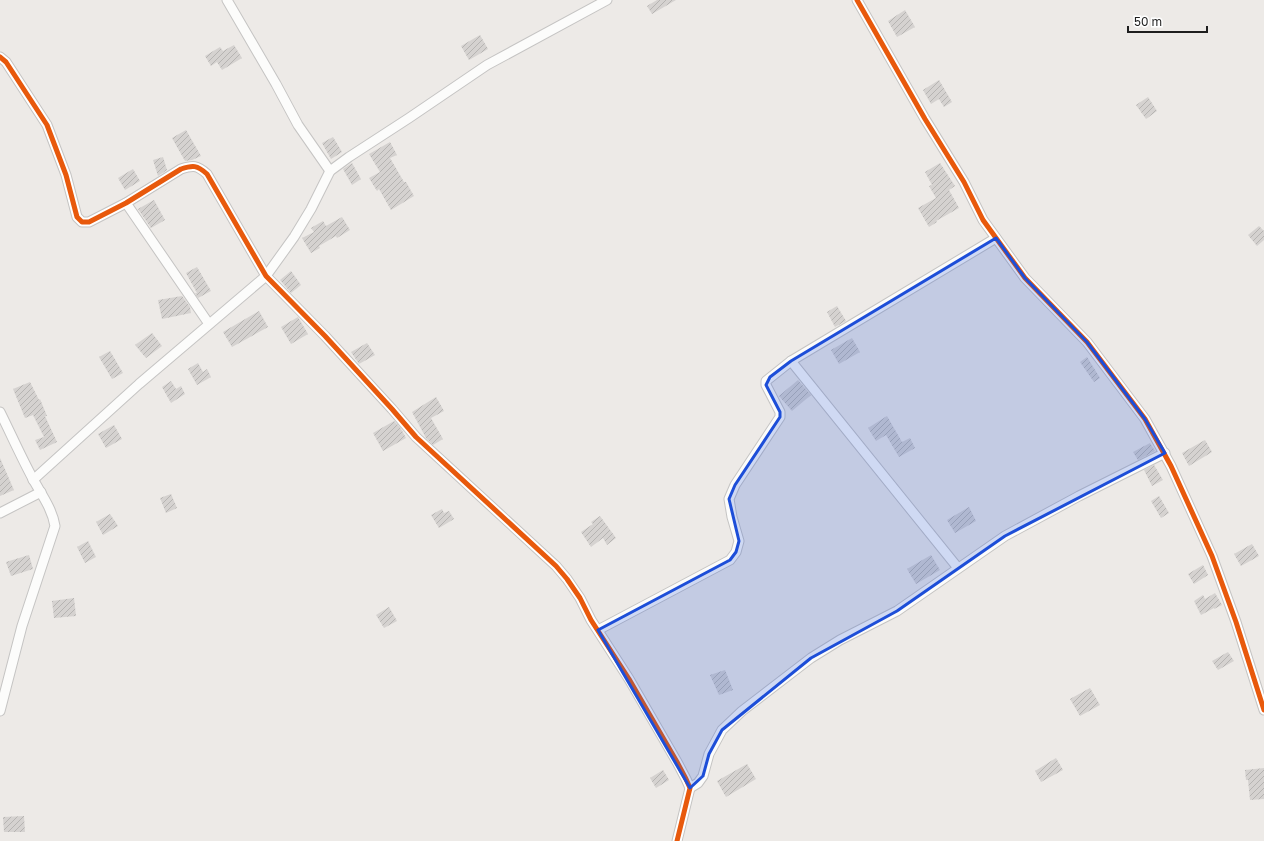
<svg xmlns="http://www.w3.org/2000/svg" width="1264" height="841" viewBox="0 0 1264 841" font-family="'Golos Text',sans-serif">
<style>
.building{fill:url(#building-hatch)}
.lines{fill:none;stroke-linecap:round;stroke-linejoin:round}
.minor-casing{stroke:#c5c4c3;stroke-width:11}
.minor{stroke:#fcfcfb;stroke-width:9}
.cycleway-casing{stroke:#fff;stroke-width:8}
.cycleway{stroke:#e8590c;stroke-width:5}
.marked{fill:#1d4ed8;fill-opacity:0.2;stroke:#1d4ed8;stroke-width:3;stroke-linejoin:round}
</style>
<defs>
<pattern id="building-hatch" width="6" height="6" patternUnits="userSpaceOnUse"><rect width="6" height="6" fill="#d5d2d0"/><path d="M-1 1l2-2M0 6l6-6M5 7l2-2" fill="none" stroke="#b6b4b2"/></pattern>
</defs>
<rect width="100%" height="100%" fill="#edeae7"/>
<g class="building">
<path d="M 657,0 L 676,0 L 652,14 L 647,6 Z"/>
<path d="M 905,10 L 915,27 L 897,37 L 888,21 Z"/>
<path d="M 480,35 L 488,49 L 469,60 L 461,46 Z"/>
<path d="M 234,45 L 242,58 L 222,70 L 217,62 L 211,66 L 205,56 L 220,47 L 223,51 Z"/>
<path d="M 939,80 L 952,102 L 944,107 L 939,99 L 931,104 L 923,90 Z"/>
<path d="M 1148,97 L 1157,111 L 1146,119 L 1136,105 Z"/>
<path d="M 186,130 L 201,156 L 192,160 L 185,161 L 172,138 Z"/>
<path d="M 333,137 L 342,152 L 331,159 L 322,143 Z"/>
<path d="M 390,142 L 397,155 L 390,158 L 404,182 L 406,182 L 414,196 L 391,210 L 379,189 L 377,191 L 369,178 L 380,172 L 369,154 Z"/>
<path d="M 163,157 L 167,170 L 158,176 L 153,160 Z"/>
<path d="M 352,163 L 361,179 L 352,185 L 343,169 Z"/>
<path d="M 940,163 L 955,186 L 949,190 L 959,208 L 936,221 L 937,222 L 929,227 L 918,208 L 936,198 L 929,186 L 932,185 L 925,172 Z"/>
<path d="M 133,169 L 140,181 L 125,190 L 118,178 Z"/>
<path d="M 154,200 L 165,220 L 151,228 L 138,209 Z"/>
<path d="M 342,217 L 350,230 L 337,238 L 336,236 L 319,246 L 320,248 L 311,253 L 302,238 L 314,232 L 311,228 L 323,221 L 326,226 Z"/>
<path d="M 1259,226 L 1264,231 L 1264,240 L 1257,246 L 1248,235 Z"/>
<path d="M 197,267 L 211,291 L 198,298 L 195,293 L 197,293 L 186,273 Z"/>
<path d="M 291,271 L 301,285 L 291,293 L 280,280 Z"/>
<path d="M 182,296 L 190,307 L 191,313 L 162,319 L 158,300 Z"/>
<path d="M 837,306 L 846,321 L 835,327 L 827,312 Z"/>
<path d="M 259,311 L 268,327 L 232,347 L 223,332 Z"/>
<path d="M 298,317 L 308,334 L 291,344 L 281,327 Z"/>
<path d="M 152,333 L 162,346 L 146,358 L 135,345 Z"/>
<path d="M 852,338 L 860,352 L 839,364 L 831,350 Z"/>
<path d="M 367,343 L 375,355 L 359,364 L 351,352 Z"/>
<path d="M 110,351 L 123,373 L 112,379 L 99,357 Z"/>
<path d="M 1087,357 L 1100,378 L 1094,382 L 1080,362 Z"/>
<path d="M 198,363 L 203,372 L 207,369 L 211,377 L 197,385 L 188,369 Z"/>
<path d="M 798,380 L 811,395 L 792,411 L 779,396 Z"/>
<path d="M 171,381 L 176,389 L 181,386 L 185,394 L 171,403 L 162,387 Z"/>
<path d="M 30,382 L 39,400 L 40,399 L 47,416 L 45,416 L 57,442 L 40,450 L 35,440 L 44,437 L 33,415 L 25,418 L 13,389 Z"/>
<path d="M 436,397 L 444,411 L 431,418 L 443,439 L 433,445 L 426,438 L 412,412 Z"/>
<path d="M 887,416 L 902,442 L 910,438 L 915,448 L 899,457 L 886,435 L 876,441 L 868,428 Z"/>
<path d="M 394,421 L 400,427 L 406,438 L 383,451 L 373,433 Z"/>
<path d="M 114,425 L 122,439 L 106,448 L 98,434 Z"/>
<path d="M 1205,440 L 1212,452 L 1189,466 L 1182,453 Z"/>
<path d="M 1150,443 L 1155,451 L 1138,460 L 1133,452 Z"/>
<path d="M 0,458 L 14,490 L 0,496 Z"/>
<path d="M 1154,465 L 1163,480 L 1152,486 L 1144,470 Z"/>
<path d="M 171,494 L 177,508 L 166,513 L 160,498 Z"/>
<path d="M 1159,496 L 1169,513 L 1161,518 L 1151,501 Z"/>
<path d="M 969,507 L 976,521 L 955,533 L 947,520 Z"/>
<path d="M 442,509 L 444,513 L 449,511 L 454,519 L 439,528 L 431,515 Z"/>
<path d="M 110,514 L 118,526 L 103,535 L 96,522 Z"/>
<path d="M 600,516 L 616,538 L 607,545 L 603,538 L 591,547 L 581,532 L 593,524 L 591,522 Z"/>
<path d="M 88,541 L 96,557 L 85,563 L 77,547 Z"/>
<path d="M 1252,544 L 1259,556 L 1241,566 L 1234,554 Z"/>
<path d="M 29,555 L 33,569 L 11,576 L 6,562 Z"/>
<path d="M 931,555 L 940,570 L 916,584 L 907,569 Z"/>
<path d="M 1203,565 L 1208,575 L 1194,584 L 1188,574 Z"/>
<path d="M 1215,593 L 1222,605 L 1214,609 L 1214,608 L 1201,615 L 1194,601 L 1203,595 L 1205,599 Z"/>
<path d="M 74,598 L 76,616 L 54,618 L 52,601 Z"/>
<path d="M 389,607 L 397,621 L 384,628 L 376,615 Z"/>
<path d="M 1228,652 L 1234,661 L 1218,670 L 1212,661 Z"/>
<path d="M 725,670 L 733,690 L 719,695 L 710,675 Z"/>
<path d="M 1090,688 L 1100,705 L 1080,716 L 1070,699 Z"/>
<path d="M 1056,758 L 1063,770 L 1041,782 L 1035,771 Z"/>
<path d="M 747,764 L 756,779 L 726,797 L 717,781 Z"/>
<path d="M 1264,768 L 1264,799 L 1250,800 L 1248,780 L 1246,780 L 1245,770 Z"/>
<path d="M 663,770 L 669,780 L 656,788 L 650,778 Z"/>
<path d="M 24,816 L 25,832 L 4,832 L 3,817 Z"/>
</g>
<g class="lines">
<defs>
<g id="minor">
<path d="M 227,0 L 276,84 L 298,125 L 330,171"/>
<path d="M 857,0 L 925,119 L 964,182 L 983,220 L 1025,278 L 1087,342 L 1145,419 L 1171,466 L 1212,556 L 1236,622 L 1264,710"/>
<path d="M 0,57 L 6,62 L 47,125 L 66,175 L 77,217 L 82,222 L 89,222 L 126,203 L 181,169 C 193,165 197,165 207,174 L 266,276 L 325,336 L 392,409 L 416,437 L 556,566 L 567,579 L 580,598 L 591,620 L 629,679 L 677,762 L 686,779 L 690,788 L 677,841"/>
<path d="M 126,203 L 209,324"/>
<path d="M 791,361 L 958,568"/>
<path d="M 0,412 C 11,434 21,457 33,479 C 41,494 52,508 55,526 L 22,626 L 0,711"/>
<path d="M 33,480 L 139,384 L 266,276 L 294,237 L 311,209 L 330,171 L 349,157 L 409,118 L 487,65 L 607,0"/>
<path d="M 0,513 L 41,492"/>
<path d="M 598,630 L 730,560 L 736,552 L 739,541 L 732,517 L 729,499 L 735,485 L 780,417 L 780,412 L 766,385 L 766,381 L 791,361 L 996,238"/>
<path d="M 690,788 L 698,783 L 703,776 L 709,754 L 722,730 L 742,711 L 811,658 L 840,640 L 897,611 L 1005,536 L 1079,496 L 1165,453"/>
</g>
</defs>
<use href="#minor" class="minor-casing"/>
<use href="#minor" class="minor"/>
<defs>
<g id="cycleway">
<path d="M 857,0 L 925,119 L 964,182 L 983,220 L 1025,278 L 1087,342 L 1145,419 L 1171,466 L 1212,556 L 1236,622 L 1264,710"/>
<path d="M 0,57 L 6,62 L 47,125 L 66,175 L 77,217 L 82,222 L 89,222 L 126,203 L 181,169 C 193,165 197,165 207,174 L 266,276 L 325,336 L 392,409 L 416,437 L 556,566 L 567,579 L 580,598 L 591,620 L 629,679 L 677,762 L 686,779 L 690,788 L 677,841"/>
</g>
</defs>
<use href="#cycleway" class="cycleway-casing"/>
<use href="#cycleway" class="cycleway"/>
</g>
<path class="marked" d="M 996,238 L 1025,278 L 1087,342 L 1145,419 L 1165,453 L 1005,536 L 897,611 L 811,658 L 722,730 L 709,754 L 703,776 L 690,788 L 598,630 L 730,560 L 736,552 L 739,541 L 729,499 L 735,485 L 780,417 L 780,412 L 766,385 L 770,377 L 791,361 Z"/>
<path d="M1128 26v6h79v-6" fill="none" stroke="#1e1e1e" stroke-width="2"/>
<text x="1134" y="26" font-size="12" fill="#1e1e1e" stroke="#ffffff" stroke-width="3" paint-order="stroke">50 m</text>
</svg>
